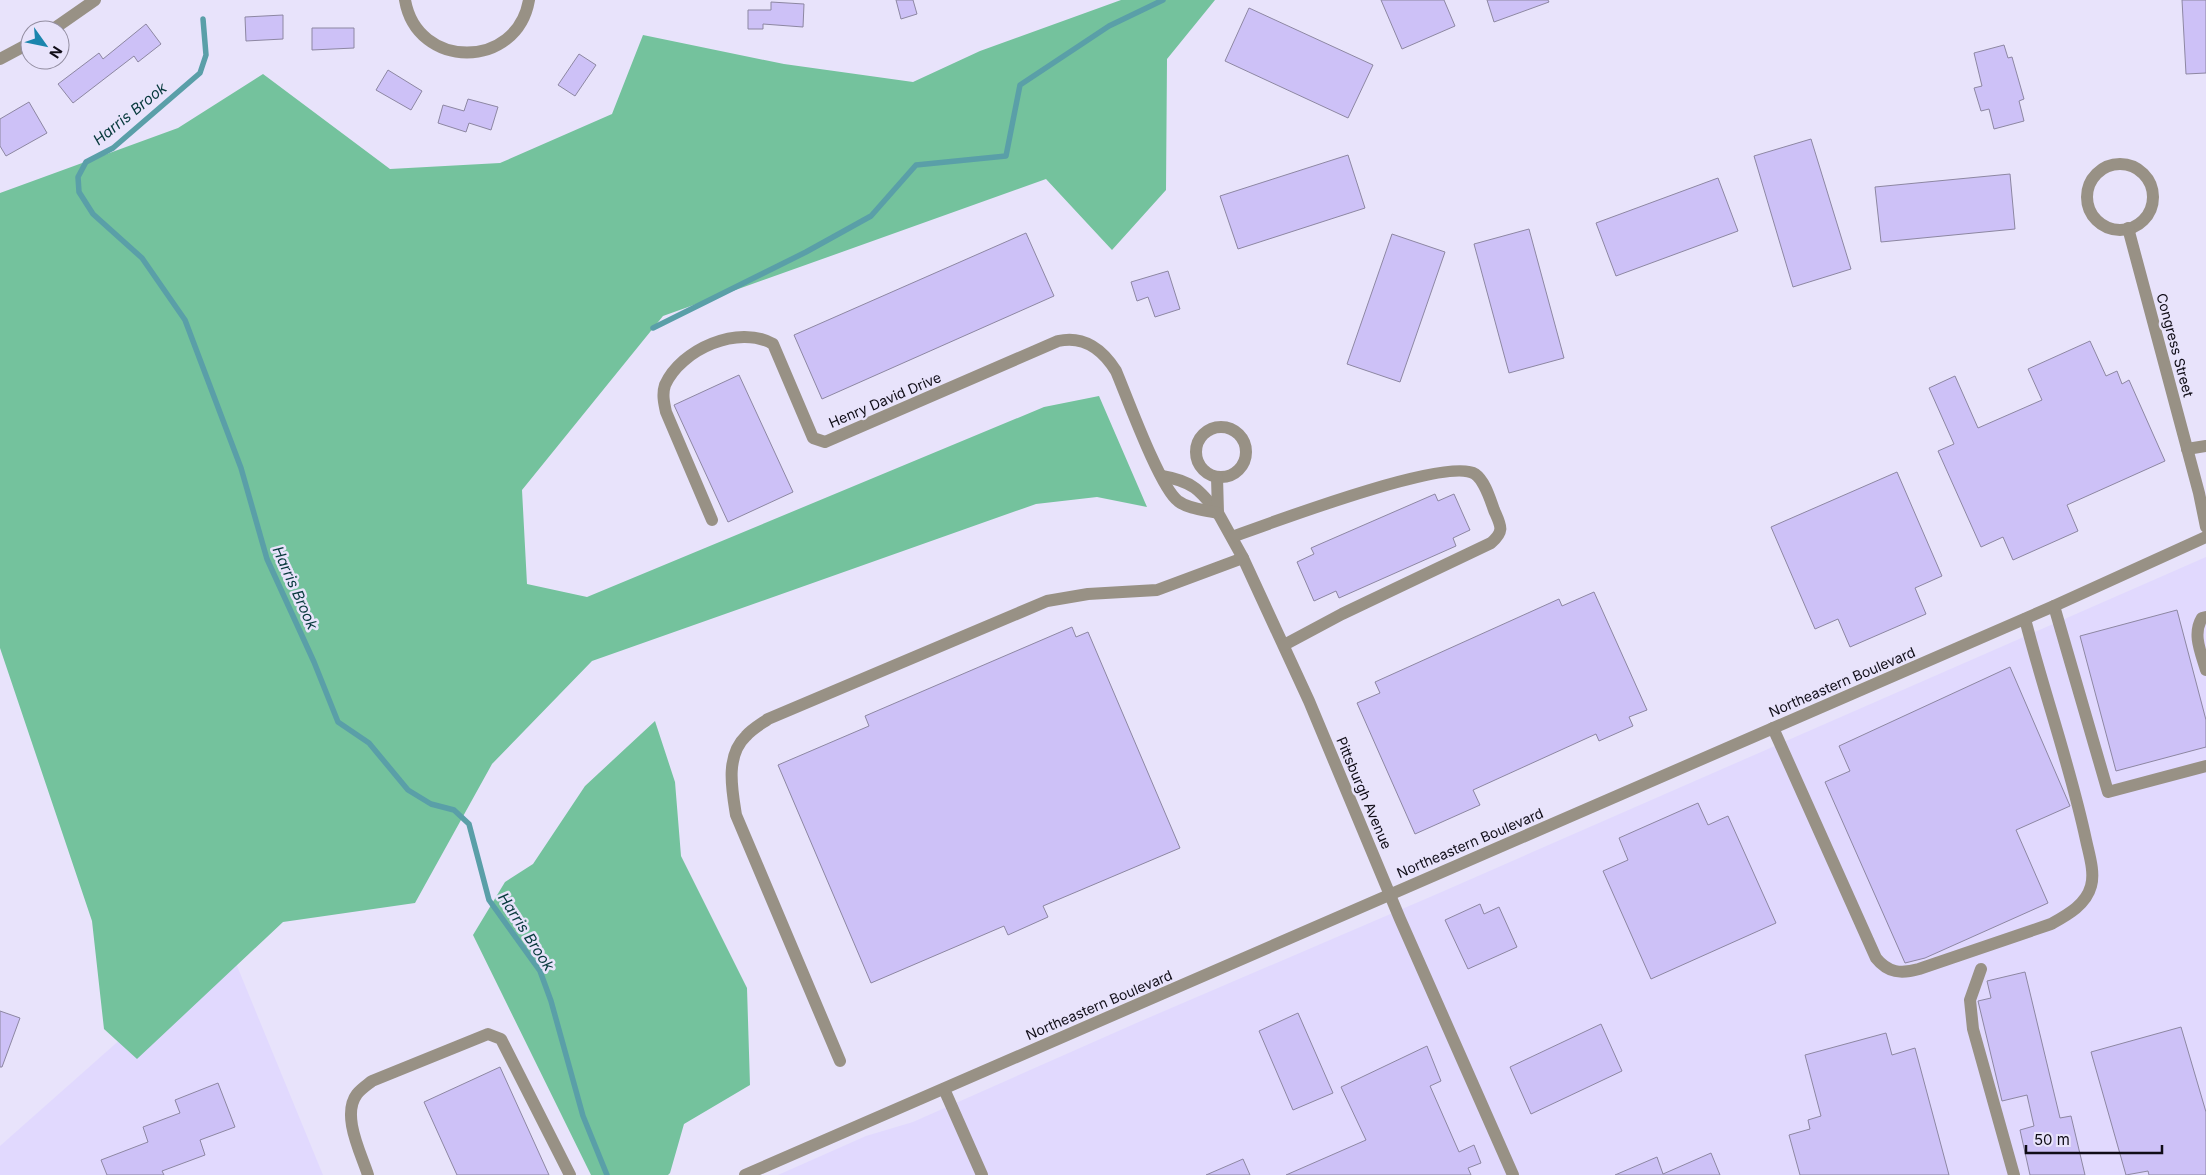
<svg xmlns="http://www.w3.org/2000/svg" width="2206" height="1175" viewBox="0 0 2206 1175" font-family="Inter,sans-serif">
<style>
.built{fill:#e1d9fe}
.forest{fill:#74c29d}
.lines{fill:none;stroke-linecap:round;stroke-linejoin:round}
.stream{stroke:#5a9fa8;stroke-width:5.5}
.building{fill:#cdc1f7;stroke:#8d87a2}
.minor{stroke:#989185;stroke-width:12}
.labels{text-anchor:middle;stroke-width:5;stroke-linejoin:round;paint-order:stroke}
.street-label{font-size:14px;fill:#100d17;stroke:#e8e3fb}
.water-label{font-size:15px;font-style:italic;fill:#07393c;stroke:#e8e3fb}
</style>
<rect width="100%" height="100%" fill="#e8e3fb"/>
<g class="built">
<path d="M 2206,557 L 2206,1175 L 778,1175 L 866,1136 L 913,1122 L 1141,1021 L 1437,894 Z"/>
<path d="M 228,944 L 323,1175 L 0,1175 L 0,1146 Z"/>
</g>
<g class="forest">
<path d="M 1121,0 L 1215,0 L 1167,59 L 1166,190 L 1112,250 L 1046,179 L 663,316 L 522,490 L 527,584 L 587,597 L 1044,407 L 1099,396 L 1147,507 L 1097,497 L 1036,504 L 592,661 L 492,764 L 415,903 L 283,922 L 137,1059 L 104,1029 L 92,921 L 0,648 L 0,193 L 178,128 L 263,74 L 390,169 L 500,163 L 612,114 L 643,35 L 784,64 L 913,82 L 980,51 Z"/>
<path d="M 655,721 L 675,782 L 681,856 L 747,988 L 750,1085 L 684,1124 L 670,1173 L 668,1175 L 591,1175 L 473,935 L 505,882 L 533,864 L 585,786 Z"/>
</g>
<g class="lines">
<g class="stream">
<path d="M 203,19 L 206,55 L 200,73 L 113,148 L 86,162 L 78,177 L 79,192 L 93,214 L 142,258 L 185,320 L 241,468 L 267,559 L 314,662 L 338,722 L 369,743 L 408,790 L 431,804 L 454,810 L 469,824 L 489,900 L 540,971 L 551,1001 L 583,1116 L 607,1175"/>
<path d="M 653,328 L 806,252 L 871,216 L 916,165 L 1006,156 L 1020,85 L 1109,26 L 1163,0"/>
</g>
</g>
<g class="building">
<path d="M 896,0 L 913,0 L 917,14 L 901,19 Z"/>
<path d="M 1381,0 L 1444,0 L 1455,26 L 1402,49 Z"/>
<path d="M 1487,0 L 1548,0 L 1549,2 L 1494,22 Z"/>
<path d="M 2182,0 L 2206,0 L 2206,73 L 2186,74 Z"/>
<path d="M 771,2 L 804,4 L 803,27 L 763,24 L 763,29 L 748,29 L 748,10 L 771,10 Z"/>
<path d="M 1249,8 L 1373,65 L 1348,118 L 1225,61 Z"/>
<path d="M 283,15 L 283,39 L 246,41 L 245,17 Z"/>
<path d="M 146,24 L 161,44 L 138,62 L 134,56 L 73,103 L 58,84 L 99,53 L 103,59 Z"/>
<path d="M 312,28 L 354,28 L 354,48 L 312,50 Z"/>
<path d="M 2004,45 L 2008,58 L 2012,57 L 2024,99 L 2019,101 L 2024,121 L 1994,129 L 1989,109 L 1981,111 L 1974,88 L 1982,86 L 1974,53 Z"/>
<path d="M 579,54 L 596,65 L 575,96 L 558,85 Z"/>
<path d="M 388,70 L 422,91 L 411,110 L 376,90 Z"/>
<path d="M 468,99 L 498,107 L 491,130 L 469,123 L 466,132 L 438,123 L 443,105 L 464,111 Z"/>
<path d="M 29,102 L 47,133 L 6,156 L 0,146 L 0,119 Z"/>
<path d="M 1811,139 L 1851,269 L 1793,287 L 1754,156 Z"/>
<path d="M 1348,155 L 1365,208 L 1238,249 L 1220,196 Z"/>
<path d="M 2010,174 L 2015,229 L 1881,242 L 1875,187 Z"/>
<path d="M 1718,178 L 1738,231 L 1616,276 L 1596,223 Z"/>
<path d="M 1529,229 L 1564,358 L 1509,373 L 1474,244 Z"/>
<path d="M 1026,233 L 1054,296 L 822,399 L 794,335 Z"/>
<path d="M 1392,234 L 1445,252 L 1400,382 L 1347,364 Z"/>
<path d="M 1168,271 L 1180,309 L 1155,317 L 1148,297 L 1137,301 L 1131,282 Z"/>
<path d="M 2090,341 L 2106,376 L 2117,371 L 2122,384 L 2129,380 L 2165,461 L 2067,505 L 2078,531 L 2013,560 L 2003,537 L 1981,547 L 1938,451 L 1954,444 L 1929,388 L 1955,376 L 1978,428 L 2042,400 L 2028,369 Z"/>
<path d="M 739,375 L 793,492 L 728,522 L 674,405 Z"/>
<path d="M 1897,472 L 1942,576 L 1915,588 L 1926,614 L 1850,647 L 1838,619 L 1815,629 L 1771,527 Z"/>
<path d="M 1435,494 L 1438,501 L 1454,494 L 1470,530 L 1453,538 L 1456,546 L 1339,598 L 1336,591 L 1314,601 L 1297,562 L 1314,554 L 1311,548 Z"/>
<path d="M 1594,592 L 1647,710 L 1629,717 L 1633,726 L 1599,741 L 1596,734 L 1473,790 L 1480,805 L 1415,834 L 1357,703 L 1380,693 L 1375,682 L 1559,599 L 1562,606 Z"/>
<path d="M 2177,610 L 2206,720 L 2206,747 L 2116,771 L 2080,636 Z"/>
<path d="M 1072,627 L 1076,637 L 1088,632 L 1180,848 L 1043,906 L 1048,917 L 1008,935 L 1004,926 L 871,983 L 778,765 L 869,726 L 865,716 Z"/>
<path d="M 2010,667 L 2070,806 L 2016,830 L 2048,903 L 1925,958 L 1905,963 L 1825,782 L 1850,771 L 1839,746 Z"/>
<path d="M 1698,803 L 1708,825 L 1728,816 L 1776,923 L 1651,979 L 1603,871 L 1628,860 L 1619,838 Z"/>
<path d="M 1480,904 L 1484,914 L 1499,907 L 1517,947 L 1468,969 L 1445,920 Z"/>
<path d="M 2025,972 L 2060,1118 L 2071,1116 L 2085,1175 L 2030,1175 L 2020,1130 L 2034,1126 L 2027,1095 L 2002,1101 L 1978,1001 L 1991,998 L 1987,981 Z"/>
<path d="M 0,1011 L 20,1018 L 2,1067 L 0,1067 Z"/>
<path d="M 1298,1013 L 1333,1093 L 1293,1110 L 1259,1031 Z"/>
<path d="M 1601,1024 L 1622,1071 L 1531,1114 L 1510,1067 Z"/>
<path d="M 2181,1027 L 2206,1112 L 2206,1175 L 2149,1175 L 2148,1171 L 2126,1175 L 2091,1052 Z"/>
<path d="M 1886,1033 L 1892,1055 L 1915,1048 L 1949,1175 L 1800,1175 L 1789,1135 L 1810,1129 L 1808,1120 L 1821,1116 L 1805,1055 Z"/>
<path d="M 1427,1046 L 1441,1081 L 1430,1086 L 1459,1152 L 1474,1145 L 1481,1163 L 1468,1168 L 1471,1175 L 1286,1175 L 1366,1140 L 1341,1087 Z"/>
<path d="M 500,1067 L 549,1175 L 457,1175 L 424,1102 Z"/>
<path d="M 218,1083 L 235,1127 L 200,1140 L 205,1155 L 162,1171 L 164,1175 L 107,1175 L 101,1160 L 148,1142 L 143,1127 L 180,1113 L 175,1100 Z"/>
<path d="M 1711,1153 L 1720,1175 L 1615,1175 L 1657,1157 L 1663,1174 Z"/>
<path d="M 1243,1159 L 1250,1175 L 1206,1175 Z"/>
</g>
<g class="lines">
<g class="minor">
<path d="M 405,0 C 417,70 517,70 529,0"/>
<path d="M 52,30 L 95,0"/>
<path d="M 0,59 L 30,43"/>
<circle cx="2120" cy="197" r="33"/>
<path d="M 2128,228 L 2199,493 L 2206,527"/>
<circle cx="1221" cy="452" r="25"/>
<path d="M 2187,449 L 2206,446"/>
<path d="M 1162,476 C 1192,481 1200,490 1218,513"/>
<path d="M 1217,477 L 1218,513 L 1243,558 L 1309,701 L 1400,919 L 1513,1175"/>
<path d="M 712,520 L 666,412 C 664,403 662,394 665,385 C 681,349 739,324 773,344 L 813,438 L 825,442 L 1058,341 C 1084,335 1103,350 1116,371 C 1127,397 1160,488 1178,501 C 1188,509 1205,510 1218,513"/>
<path d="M 1232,537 C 1268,524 1448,456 1475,474 C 1485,481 1490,499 1494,510 C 1501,526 1505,531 1491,543 L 1342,614 L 1284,645"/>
<path d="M 2054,606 L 2108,792 L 2206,766"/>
<path d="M 2206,617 L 2202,618 C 2192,634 2201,653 2206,670"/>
<path d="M 1773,728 L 1876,958 C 1888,973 1901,974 1919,969 L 2051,924 C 2067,915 2086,905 2091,886 C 2095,872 2089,854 2086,840 C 2070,765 2044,693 2025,619"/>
<path d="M 1981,969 L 1970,1000 L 1973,1029 L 2014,1175"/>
<path d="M 840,1061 L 736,815 C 732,790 725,756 746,736 C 752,729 761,724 768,719 L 1047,601 L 1088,594 L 1157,590 L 1243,558"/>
<path d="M 944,1089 L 982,1175"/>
<path d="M 368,1175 C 361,1153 341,1115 357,1094 C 361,1089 367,1085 372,1081 L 488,1034 L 501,1039 L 570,1175"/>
<path d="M 745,1175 L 2054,606 L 2206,537"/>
</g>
</g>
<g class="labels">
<g class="street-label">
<text transform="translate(2175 345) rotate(75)" y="5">Congress Street</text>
<text transform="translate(885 400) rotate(-23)" y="5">Henry David Drive</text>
<text transform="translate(1842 682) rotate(-23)" y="5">Northeastern Boulevard</text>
<text transform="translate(1364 793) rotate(67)" y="5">Pittsburgh Avenue</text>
<text transform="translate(1470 843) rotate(-23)" y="5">Northeastern Boulevard</text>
<text transform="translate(1099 1005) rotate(-23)" y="5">Northeastern Boulevard</text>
</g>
<g class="water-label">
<text transform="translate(130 114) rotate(-39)" y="5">Harris Brook</text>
<text transform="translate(295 588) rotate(66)" y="5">Harris Brook</text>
<text transform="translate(526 932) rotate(57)" y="5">Harris Brook</text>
</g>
</g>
<g transform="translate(45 45) rotate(123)"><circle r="24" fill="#e8e3fb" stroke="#928da0"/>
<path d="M0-4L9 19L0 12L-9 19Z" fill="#1b85ad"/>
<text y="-8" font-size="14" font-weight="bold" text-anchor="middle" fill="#100d17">N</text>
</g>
<path d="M2026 1145v8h136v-8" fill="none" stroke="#100d17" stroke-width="2.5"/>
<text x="2034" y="1145" font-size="15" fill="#100d17" stroke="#e8e3fb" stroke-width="4" paint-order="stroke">50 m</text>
</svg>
